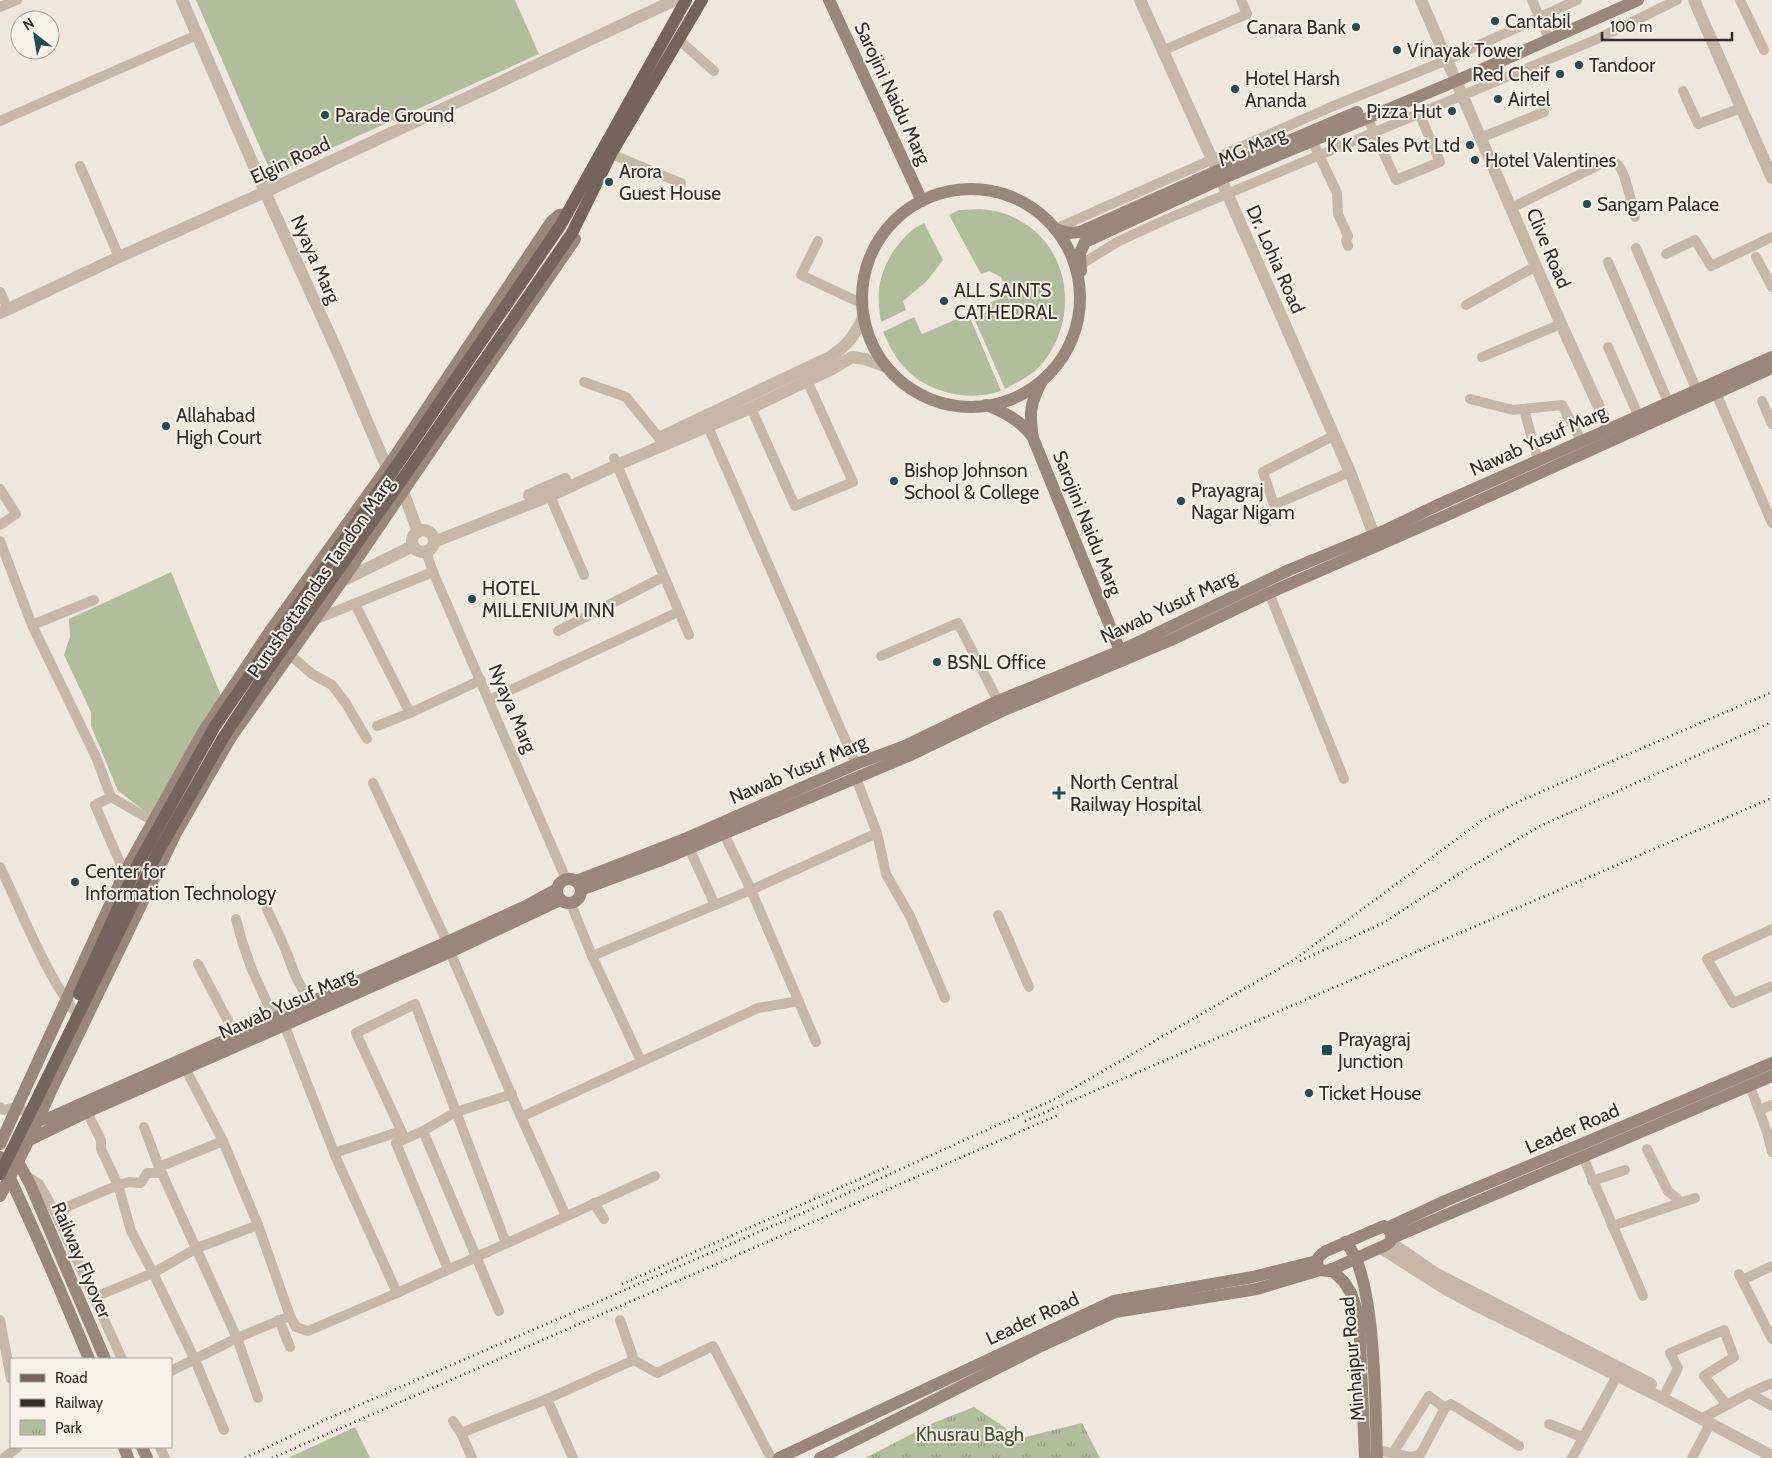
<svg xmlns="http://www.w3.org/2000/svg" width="1772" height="1458" viewBox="0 0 1772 1458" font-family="Cabin,sans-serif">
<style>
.park{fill:url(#park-tufts)}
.garden{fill:#b2bd9e}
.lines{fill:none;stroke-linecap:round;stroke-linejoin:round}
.minor{stroke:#c6b7a9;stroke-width:10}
.tertiary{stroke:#c6b7a9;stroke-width:12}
.secondary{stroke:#9a877b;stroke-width:12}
.primary{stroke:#75645b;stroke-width:12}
.rail{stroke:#342c28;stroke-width:2.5;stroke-dasharray:1 4;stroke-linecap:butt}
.poi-dot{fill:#224d51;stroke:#f7f1e8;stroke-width:2}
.labels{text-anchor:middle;stroke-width:4;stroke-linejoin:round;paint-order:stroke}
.poi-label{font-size:19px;fill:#342c28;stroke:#f7f1e8;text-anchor:start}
.street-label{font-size:19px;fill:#342c28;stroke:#f7f1e8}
.park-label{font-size:19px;fill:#43502f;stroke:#f7f1e8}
</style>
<defs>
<pattern id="park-tufts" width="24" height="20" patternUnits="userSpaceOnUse" patternTransform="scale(1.25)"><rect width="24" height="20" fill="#b2bd9e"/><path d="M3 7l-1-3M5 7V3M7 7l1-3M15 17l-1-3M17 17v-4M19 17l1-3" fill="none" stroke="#929a81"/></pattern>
</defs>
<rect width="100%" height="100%" fill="#efe7dc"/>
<path class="park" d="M 974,1407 L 1021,1438 L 1082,1423 L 1100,1458 L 865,1458 L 933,1423 Z"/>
<g class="garden">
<path d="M 196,0 L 515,0 L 539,54 L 272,175 Z"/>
<path d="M 980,209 C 986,210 993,210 999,212 C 1065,230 1084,308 1045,360 C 1035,374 1020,381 1005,389 L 974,318 L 988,311 L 989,303 L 999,299 L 1005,287 L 1001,277 L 989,271 L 981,274 L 949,215 L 959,210 Z"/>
<path d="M 924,223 L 943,260 L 926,282 L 903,301 L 906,310 L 881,322 C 879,311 878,299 879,288 C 883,262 901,234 924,223 Z"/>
<path d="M 964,316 L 971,320 L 1001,391 C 970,402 928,393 906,369 C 895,358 889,345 883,332 L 914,317 L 922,334 Z"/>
<path d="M 171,572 L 224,703 L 158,821 L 118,791 L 91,726 L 91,712 L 64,655 L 70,637 L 69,619 Z"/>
<path d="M 355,1427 L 370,1458 L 288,1458 Z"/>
</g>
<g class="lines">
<g class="minor">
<path d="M 1532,0 L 1547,34"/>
<path d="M 1740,0 L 1764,50"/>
<path d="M 0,7 L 17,0"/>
<path d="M 679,40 L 714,71"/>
<path d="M 1162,51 L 1247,14 L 1241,0"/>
<path d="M 1683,91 L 1698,124 L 1741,108"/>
<path d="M 1367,117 L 1396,180 L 1440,162 L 1419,113"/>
<path d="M 0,121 L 197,35"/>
<path d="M 1480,138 L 1544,112"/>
<path d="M 1312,140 L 1337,193 L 1338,214 L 1348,236 L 1346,241 L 1348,246"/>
<path d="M 611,154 L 681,183"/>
<path d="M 80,166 L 119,257"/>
<path d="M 1511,208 L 1605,162 C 1609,162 1614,162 1617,164 C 1625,169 1632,206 1635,217"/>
<path d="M 1055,229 L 1331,107 L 1447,60 L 1577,0"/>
<path d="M 818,241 L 801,275 L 863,304"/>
<path d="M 1636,248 L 1697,391"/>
<path d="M 1666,254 L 1695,240 L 1711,266 L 1772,237"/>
<path d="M 1756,257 L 1772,287"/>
<path d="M 1608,262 L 1669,404"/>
<path d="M 1082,264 L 1117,242 L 1167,219 L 1595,40 L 1677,0"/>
<path d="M 0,292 L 8,309"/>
<path d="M 1466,305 L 1536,266"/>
<path d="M 1608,347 L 1639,417"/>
<path d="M 1482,357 L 1561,324"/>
<path d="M 584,382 L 626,397 L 659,438"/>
<path d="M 1716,393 L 1772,523"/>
<path d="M 1470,399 L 1513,410 L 1562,405 L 1582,442"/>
<path d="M 1762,401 L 1772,424"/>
<path d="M 751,408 L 795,506 L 853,482 L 805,376"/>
<path d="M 1524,409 L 1538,461"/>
<path d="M 705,420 L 856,764"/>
<path d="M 1333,436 L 1263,472 L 1274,505 L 1350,472"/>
<path d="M 614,458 L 689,635"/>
<path d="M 0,489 L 16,514 L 0,525"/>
<path d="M 550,496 L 584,575"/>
<path d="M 0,541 L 32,625 L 96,757 L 111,797 L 158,824"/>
<path d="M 426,551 L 433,572 L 566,879"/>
<path d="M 1269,593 L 1344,779"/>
<path d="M 355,604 L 410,713"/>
<path d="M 314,620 L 433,572"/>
<path d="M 32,625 L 94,600"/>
<path d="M 558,631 L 663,577"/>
<path d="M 289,654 L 312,674 L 332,685 L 345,702 L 367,739"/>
<path d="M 881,656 L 958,623 L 998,701"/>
<path d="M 489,700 L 678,612"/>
<path d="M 377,726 L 410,713 L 481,680"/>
<path d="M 856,778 L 877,833 L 886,874 L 910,916 L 945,998"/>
<path d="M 373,783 L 447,942"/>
<path d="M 111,797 L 95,805 L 121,865 L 129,876"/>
<path d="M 724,834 L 751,890 L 816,1042"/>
<path d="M 689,848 L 715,905"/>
<path d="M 0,867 C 25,918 45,975 81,1020"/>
<path d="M 571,904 L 592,956 L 641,1061"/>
<path d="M 267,909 C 274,925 282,940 288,956 C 294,973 299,988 313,1001"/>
<path d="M 998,915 L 1029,987"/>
<path d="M 236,919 L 242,941 L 252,970 L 270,1009 L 280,1016"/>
<path d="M 1772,929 L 1707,959 L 1733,1003 L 1772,986"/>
<path d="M 450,952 L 521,1117 L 566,1216"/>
<path d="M 592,956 L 751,890 L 877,833"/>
<path d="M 198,964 L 236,1036"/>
<path d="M 284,1024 L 337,1160 L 397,1293"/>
<path d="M 185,1068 L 223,1141 L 258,1225 L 290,1316 L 296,1327 L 308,1331 L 397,1293 L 655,1176"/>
<path d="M 1750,1086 L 1767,1132 L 1772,1152"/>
<path d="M 0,1107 L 3,1110 L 18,1107 L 35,1118"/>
<path d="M 1759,1110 L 1772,1105"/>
<path d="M 87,1112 L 101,1140 L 101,1149 L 118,1185 L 131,1231 L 153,1273 L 195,1360 L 224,1430"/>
<path d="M 521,1117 L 758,1008 L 799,1001"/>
<path d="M 144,1127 L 159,1167 L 237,1338 L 258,1398"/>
<path d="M 423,1131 L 499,1311"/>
<path d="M 405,1139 L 356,1033 L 415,1004 L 506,1243"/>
<path d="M 1647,1149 L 1668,1191 L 1681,1202"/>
<path d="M 334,1153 L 401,1131"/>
<path d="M 1583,1157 L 1643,1296"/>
<path d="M 25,1175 L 39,1184 L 55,1212 L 122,1359"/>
<path d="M 1592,1181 L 1625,1170"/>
<path d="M 594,1203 L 604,1219"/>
<path d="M 55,1212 L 118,1185 L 129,1182 L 141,1183 L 147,1173 L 160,1173 L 159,1167 L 223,1141"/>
<path d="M 1612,1226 L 1695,1198"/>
<path d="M 448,1269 L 396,1143 L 423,1131 L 456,1112 L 512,1094"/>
<path d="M 1739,1274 L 1772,1339"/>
<path d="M 1742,1280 L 1772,1266"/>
<path d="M 95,1297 L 153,1273 L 197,1248 L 258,1225"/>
<path d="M 0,1320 L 11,1379"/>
<path d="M 279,1320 L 290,1347"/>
<path d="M 620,1320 L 634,1360 L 657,1373 L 713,1346 L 771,1458"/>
<path d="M 171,1371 L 237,1338 L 290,1316"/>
<path d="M 1666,1392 L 1678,1368 L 1670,1353 L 1724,1330 L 1734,1357 L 1704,1376 L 1727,1405"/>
<path d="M 1749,1393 L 1772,1406"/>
<path d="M 547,1399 L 573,1458"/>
<path d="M 1701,1419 L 1749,1393 L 1772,1383"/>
<path d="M 453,1421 L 461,1433 L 472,1458"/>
<path d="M 1549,1424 L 1582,1437"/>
<path d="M 461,1433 L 547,1399 L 634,1360"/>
<path d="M 160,1447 L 165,1458"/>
<path d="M 1377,1450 L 1410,1457 L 1420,1455 L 1445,1408"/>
<path d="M 1393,1453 L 1429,1396 L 1445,1408 L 1451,1404 L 1519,1446"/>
<path d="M 4,1458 L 18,1447"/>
<path d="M 1572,1458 L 1617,1376"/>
<path d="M 1692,1458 L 1710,1424"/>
</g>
<g class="tertiary">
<path d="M 182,0 L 265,192 L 339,355 L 387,468 L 403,491 L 418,532"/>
<path d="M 1140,0 L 1212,159 L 1350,472 L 1374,535"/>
<path d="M 1421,0 L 1453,74"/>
<path d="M 1694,0 L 1772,178"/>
<path d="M 1456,81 L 1561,324 L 1609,429"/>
<path d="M 0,313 L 119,257 L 265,192 L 675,0"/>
<path d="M 661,437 L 830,357 C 849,344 853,337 864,317"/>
<path d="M 529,495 L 565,479"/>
<circle cx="423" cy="541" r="11"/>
<path d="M 434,542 L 550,496 L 617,465 L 751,408 L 834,368 L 852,357 L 865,359 L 884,366"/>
<path d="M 342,581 L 413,546"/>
<path d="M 1390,1242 L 1435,1273 L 1651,1384"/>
<path d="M 1381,1248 L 1447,1290 L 1477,1306 L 1662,1398 L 1772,1456"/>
</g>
<g class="secondary">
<path d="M 829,0 L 922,201"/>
<circle cx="971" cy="298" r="109"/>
<path d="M 1055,229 L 1069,233 L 1080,232 L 1217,171 L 1357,112"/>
<path d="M 1081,271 L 1080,253 L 1085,242 L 1221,179 L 1456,81 L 1638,0"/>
<path d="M 1042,381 C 1030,404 1029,412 1033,438 L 1123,658"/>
<path d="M 986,405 C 1004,412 1020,420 1032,436"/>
<circle cx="569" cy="891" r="12"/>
<path d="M 576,881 L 687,838 L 856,764 L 907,745 L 998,701 L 1120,651 L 1289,570 L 1386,530 L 1440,504 L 1772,357"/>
<path d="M 581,890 L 659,861 L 908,756 L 1002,711 L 1171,640 L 1269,593 L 1445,516 L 1772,368"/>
<path d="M 38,1120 L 47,1119 L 72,1108 L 447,942 L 526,906 L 557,889"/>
<path d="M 29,1140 L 87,1112 L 450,952 L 560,900"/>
<path d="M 0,1144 L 125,872 L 203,732 L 268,634 L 387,468 L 551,222 L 559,215 L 567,214"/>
<path d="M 15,1156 L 30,1184 L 105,1359"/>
<path d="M 0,1157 C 32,1224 61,1291 89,1359"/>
<path d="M 0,1196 L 29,1140 L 50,1093 L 176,833 L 231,737 L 342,581 L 575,239"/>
<path d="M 1384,1226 L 1387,1228 L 1392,1234 L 1390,1242 L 1386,1245 L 1328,1271 L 1320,1270 C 1314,1261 1318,1256 1326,1251 Z"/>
<path d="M 1387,1228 L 1445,1201 L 1577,1146 L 1772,1063"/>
<path d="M 1392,1238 L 1772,1076"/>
<path d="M 1345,1242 C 1377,1272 1375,1412 1377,1458"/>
<path d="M 1331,1269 L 1344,1282 L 1351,1293 L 1359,1317 L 1365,1458"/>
<path d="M 124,1447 L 128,1458"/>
<path d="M 142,1447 L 147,1458"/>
<path d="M 779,1458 L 1114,1301 L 1253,1277 L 1317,1261"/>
<path d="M 820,1458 L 1041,1346 L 1115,1312 L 1257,1289 L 1320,1270"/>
</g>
<g class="primary">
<path d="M 79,994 L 138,864 L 215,726 L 262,657 L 397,465 L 560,226 L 686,0"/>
<path d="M 0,1174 L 158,852 L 223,738 L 267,671 L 408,471 L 572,233 L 611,154 L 702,0"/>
</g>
<g class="rail">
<path d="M 1300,961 L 1383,923 L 1459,874 L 1540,826 L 1772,722"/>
<path d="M 1025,1121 L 1772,798"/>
<path d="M 622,1284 L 889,1166"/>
<path d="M 245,1458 L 329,1418 L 835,1199 L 1055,1099 L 1294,960 L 1481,821 L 1520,801 L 1772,692"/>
<path d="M 272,1458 L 1058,1115"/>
</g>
</g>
<g class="poi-dot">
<circle cx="1495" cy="21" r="5"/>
<circle cx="1356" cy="27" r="5"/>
<circle cx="1397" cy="50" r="5"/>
<circle cx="1579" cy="65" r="5"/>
<circle cx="1560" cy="74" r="5"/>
<circle cx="1235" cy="89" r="5"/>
<circle cx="1498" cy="99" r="5"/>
<circle cx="1452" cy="111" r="5"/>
<circle cx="325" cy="115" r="5"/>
<circle cx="1470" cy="145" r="5"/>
<circle cx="1475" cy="160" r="5"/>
<circle cx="609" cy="182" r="5"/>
<circle cx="1587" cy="204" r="5"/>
<circle cx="944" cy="301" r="5"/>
<circle cx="166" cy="426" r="5"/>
<circle cx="894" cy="481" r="5"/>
<circle cx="1181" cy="501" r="5"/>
<circle cx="472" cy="599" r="5"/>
<circle cx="937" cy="662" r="5"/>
<path d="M1056.5 785.5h5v5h5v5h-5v5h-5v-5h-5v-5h5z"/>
<circle cx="75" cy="882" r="5"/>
<rect x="1321" y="1044" width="12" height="12" rx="2.5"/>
<circle cx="1309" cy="1093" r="5"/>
</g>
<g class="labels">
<g class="poi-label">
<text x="1505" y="28">Cantabil</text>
<text x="1346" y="34" text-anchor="end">Canara Bank</text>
<text x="1407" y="57">Vinayak Tower</text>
<text x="1589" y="72">Tandoor</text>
<text x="1550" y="81" text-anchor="end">Red Cheif</text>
<text x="1245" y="85">Hotel Harsh<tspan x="1245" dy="22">Ananda</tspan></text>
<text x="1508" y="106">Airtel</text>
<text x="1442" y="118" text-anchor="end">Pizza Hut</text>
<text x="335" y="122">Parade Ground</text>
<text x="1460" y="152" text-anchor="end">K K Sales Pvt Ltd</text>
<text x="1485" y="167">Hotel Valentines</text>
<text x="619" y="178">Arora<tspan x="619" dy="22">Guest House</tspan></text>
<text x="1597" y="211">Sangam Palace</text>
<text x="954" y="297">ALL SAINTS<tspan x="954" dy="22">CATHEDRAL</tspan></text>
<text x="176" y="422">Allahabad<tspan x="176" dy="22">High Court</tspan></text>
<text x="904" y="477">Bishop Johnson<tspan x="904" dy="22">School &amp; College</tspan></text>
<text x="1191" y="497">Prayagraj<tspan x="1191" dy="22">Nagar Nigam</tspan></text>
<text x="482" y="595">HOTEL<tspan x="482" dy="22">MILLENIUM INN</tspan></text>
<text x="947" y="669">BSNL Office</text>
<text x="1070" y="789">North Central<tspan x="1070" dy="22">Railway Hospital</tspan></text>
<text x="85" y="878">Center for<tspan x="85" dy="22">Information Technology</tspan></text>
<text x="1338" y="1046">Prayagraj<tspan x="1338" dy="22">Junction</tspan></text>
<text x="1319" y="1100">Ticket House</text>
</g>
<g class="street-label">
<text transform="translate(893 93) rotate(65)" y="7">Sarojini Naidu Marg</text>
<text transform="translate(1252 146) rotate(-23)" y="7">MG Marg</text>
<text transform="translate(290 160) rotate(-25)" y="7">Elgin Road</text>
<text transform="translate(1549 248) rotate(67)" y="7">Clive Road</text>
<text transform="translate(316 259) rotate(66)" y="7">Nyaya Marg</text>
<text transform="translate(1276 259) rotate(66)" y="7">Dr. Lohia Road</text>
<text transform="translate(1538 440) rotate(-24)" y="7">Nawab Yusuf Marg</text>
<text transform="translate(1088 523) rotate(68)" y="7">Sarojini Naidu Marg</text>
<text transform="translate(320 577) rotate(-55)" y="7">Purushottamdas Tandon Marg</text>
<text transform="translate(1168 606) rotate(-25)" y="7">Nawab Yusuf Marg</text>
<text transform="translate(513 708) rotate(67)" y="7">Nyaya Marg</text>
<text transform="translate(798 769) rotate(-23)" y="7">Nawab Yusuf Marg</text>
<text transform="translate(287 1003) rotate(-24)" y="7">Nawab Yusuf Marg</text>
<text transform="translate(1572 1128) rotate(-23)" y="7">Leader Road</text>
<text transform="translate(82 1260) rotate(67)" y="7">Railway Flyover</text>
<text transform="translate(1032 1318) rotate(-25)" y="7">Leader Road</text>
<text transform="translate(1352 1359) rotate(-95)" y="7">Minhajpur Road</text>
</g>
<g class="park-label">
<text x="970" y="1441">Khusrau Bagh</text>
</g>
</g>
<rect x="10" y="1358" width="162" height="90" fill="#f7f1e8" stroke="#a9a29b"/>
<rect x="20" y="1374" width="25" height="8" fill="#75645b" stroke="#a9a29b"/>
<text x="55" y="1383" font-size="15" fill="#342c28">Road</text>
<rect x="20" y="1399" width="25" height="8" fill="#342c28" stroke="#a9a29b"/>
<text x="55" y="1408" font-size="15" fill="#342c28">Railway</text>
<rect x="20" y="1420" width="25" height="15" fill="url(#park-tufts)" stroke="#a9a29b"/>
<text x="55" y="1433" font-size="15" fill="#342c28">Park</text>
<g transform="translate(35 35) rotate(329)"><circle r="24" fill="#f7f1e8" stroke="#a9a29b"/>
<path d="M0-4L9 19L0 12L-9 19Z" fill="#224d51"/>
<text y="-8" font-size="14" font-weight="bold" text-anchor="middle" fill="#342c28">N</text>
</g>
<path d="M1602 32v8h130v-8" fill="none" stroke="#342c28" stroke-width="2.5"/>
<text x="1610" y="32" font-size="15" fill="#342c28" stroke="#f7f1e8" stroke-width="4" paint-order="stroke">100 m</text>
</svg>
